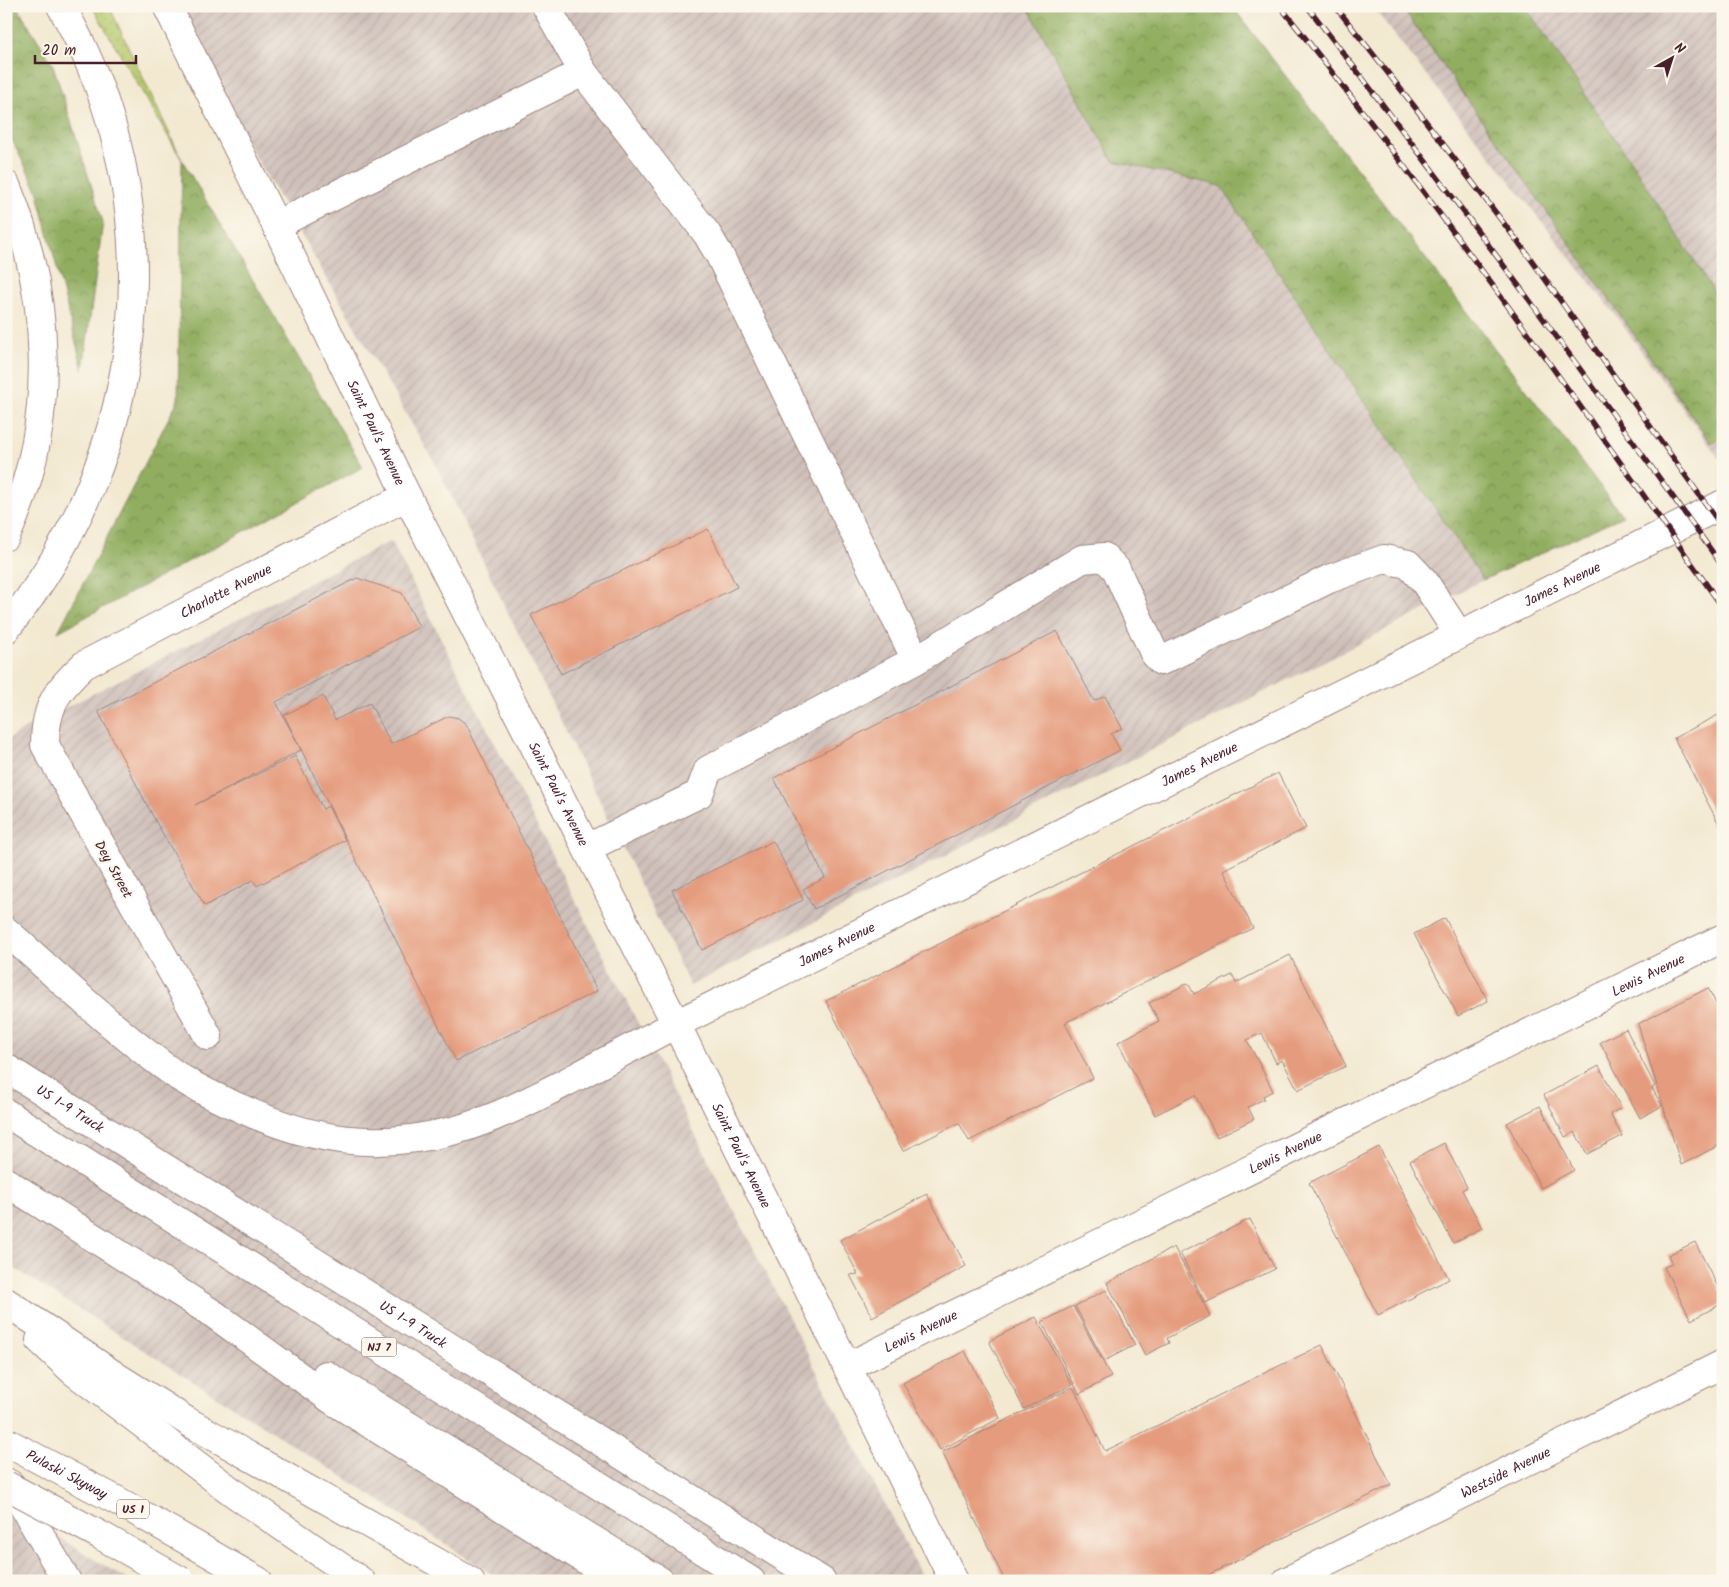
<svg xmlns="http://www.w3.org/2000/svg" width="1729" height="1587" viewBox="0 0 1729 1587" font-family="Kalam,sans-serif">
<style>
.industrial{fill:url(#industrial-furrows)}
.grass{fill:url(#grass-dots);stroke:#80744c}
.forest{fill:url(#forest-crowns);stroke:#6e6646}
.building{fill:#e59b7d}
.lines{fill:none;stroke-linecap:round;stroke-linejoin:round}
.minor-casing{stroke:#9e847e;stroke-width:30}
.highway-casing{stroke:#9e847e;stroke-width:30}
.minor{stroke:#fff;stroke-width:28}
.highway{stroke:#fff;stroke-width:28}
.rail-casing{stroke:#4a1f2b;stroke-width:5.5}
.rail{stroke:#fbf7ec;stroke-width:4;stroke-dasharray:11;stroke-linecap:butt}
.highway-bridge-casing{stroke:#9e847e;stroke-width:30;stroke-linecap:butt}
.highway-bridge{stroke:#fff;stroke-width:28}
.labels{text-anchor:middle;stroke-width:4;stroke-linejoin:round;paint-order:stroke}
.shield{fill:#fbf7ec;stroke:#7f6065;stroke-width:1}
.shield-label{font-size:12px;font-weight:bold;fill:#4a1f2b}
.street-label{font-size:14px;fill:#4a1f2b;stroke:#fbf7ec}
</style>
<defs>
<pattern id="industrial-furrows" width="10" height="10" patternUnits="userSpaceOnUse" patternTransform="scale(1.25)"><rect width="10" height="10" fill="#cfc0ba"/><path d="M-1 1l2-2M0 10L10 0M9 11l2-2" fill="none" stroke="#b3a5a0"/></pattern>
<pattern id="grass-dots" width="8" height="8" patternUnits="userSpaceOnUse" patternTransform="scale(1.25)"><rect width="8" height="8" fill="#b7ca6d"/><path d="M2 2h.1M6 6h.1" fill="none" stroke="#9fad5f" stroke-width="1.8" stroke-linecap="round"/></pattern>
<pattern id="forest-crowns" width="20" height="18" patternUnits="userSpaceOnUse" patternTransform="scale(1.25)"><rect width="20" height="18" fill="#91ae60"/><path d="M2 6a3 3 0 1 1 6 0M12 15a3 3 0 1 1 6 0" fill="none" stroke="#788d4f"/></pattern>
</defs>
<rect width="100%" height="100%" fill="#fbf7ec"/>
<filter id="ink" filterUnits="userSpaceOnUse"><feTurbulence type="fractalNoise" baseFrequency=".02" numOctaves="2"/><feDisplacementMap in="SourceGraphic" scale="10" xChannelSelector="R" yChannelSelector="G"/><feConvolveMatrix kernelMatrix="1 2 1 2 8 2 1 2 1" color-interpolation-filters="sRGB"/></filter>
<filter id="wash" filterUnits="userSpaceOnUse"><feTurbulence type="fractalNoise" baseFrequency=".0096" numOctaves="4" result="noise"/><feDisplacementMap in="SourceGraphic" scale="20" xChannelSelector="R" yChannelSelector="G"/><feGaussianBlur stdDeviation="1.12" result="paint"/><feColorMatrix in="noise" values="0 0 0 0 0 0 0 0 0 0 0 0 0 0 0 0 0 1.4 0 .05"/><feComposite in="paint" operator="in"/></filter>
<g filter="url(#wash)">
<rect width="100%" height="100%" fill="#f3e9d1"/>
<g class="industrial">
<path d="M 167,6 L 1027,6 L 1113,161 L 1221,186 L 1483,580 L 690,986 L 436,465 Z"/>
<path d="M 1372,6 L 1723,6 L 1723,464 L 1613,312 Z"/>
<path d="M 391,541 L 924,1581 L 502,1581 L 340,1475 L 6,1263 L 6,741 L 24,729 Z"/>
<path d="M 6,1505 L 130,1581 L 6,1581 Z"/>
</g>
<path class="grass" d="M 92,6 L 109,6 L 182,160 Z"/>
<g class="forest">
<path d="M 6,6 L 17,6 L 53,65 L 103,222 L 83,370 L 37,190 L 6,128 Z"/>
<path d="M 1027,6 L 1232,6 L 1623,516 L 1483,580 L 1221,186 L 1113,161 Z"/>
<path d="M 1401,6 L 1525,6 L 1634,166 L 1723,306 L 1723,437 L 1711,443 Z"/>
<path d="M 182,160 L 363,467 L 58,632 L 178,400 Z"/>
</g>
<g id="blocks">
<g class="building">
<path d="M 708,529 L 737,587 L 561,674 L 531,615 Z"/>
<path d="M 357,578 L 402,593 L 419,627 L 276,702 L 301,750 L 195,805 L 295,756 L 323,809 L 328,806 L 345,840 L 257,886 L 253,880 L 205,906 L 157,824 L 98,711 Z"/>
<path d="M 1057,631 L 1094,701 L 1105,696 L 1122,728 L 1111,734 L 1120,750 L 814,909 L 803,889 L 825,878 L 774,778 Z"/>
<path d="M 323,696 L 335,720 L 370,703 L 391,744 L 449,716 L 458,718 L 466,724 L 597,991 L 456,1061 L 284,715 Z"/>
<path d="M 1718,715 L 1723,725 L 1723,832 L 1674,738 Z"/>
<path d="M 1278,773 L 1306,828 L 1223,870 L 1253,928 L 1065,1023 L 1093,1078 L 969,1141 L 959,1123 L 903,1151 L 826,1001 Z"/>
<path d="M 773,841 L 803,900 L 702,950 L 672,890 Z"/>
<path d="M 1445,918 L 1488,1001 L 1458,1016 L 1414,934 Z"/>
<path d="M 1290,955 L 1346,1066 L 1298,1090 L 1282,1060 L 1276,1063 L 1262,1033 L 1247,1040 L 1273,1091 L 1263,1096 L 1264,1099 L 1248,1107 L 1254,1119 L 1217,1137 L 1195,1095 L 1155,1115 L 1118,1042 L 1159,1021 L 1149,1003 L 1188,983 L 1194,994 L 1232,975 L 1236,983 Z"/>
<path d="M 1708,988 L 1723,1017 L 1723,1143 L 1681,1165 L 1638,1024 Z"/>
<path d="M 1626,1029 L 1655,1086 L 1652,1088 L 1662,1106 L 1640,1118 L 1600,1042 Z"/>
<path d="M 1599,1066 L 1621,1108 L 1610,1114 L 1622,1136 L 1587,1154 L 1575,1132 L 1565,1137 L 1544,1095 Z"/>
<path d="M 1540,1106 L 1574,1170 L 1541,1188 L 1507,1123 Z"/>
<path d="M 1444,1143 L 1467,1187 L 1462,1190 L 1482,1228 L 1453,1243 L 1410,1161 Z"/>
<path d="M 1379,1147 L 1449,1279 L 1378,1315 L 1309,1183 Z"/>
<path d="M 927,1194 L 966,1266 L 872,1317 L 850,1275 L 858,1274 L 840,1240 Z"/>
<path d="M 1250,1219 L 1275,1269 L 1205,1303 L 1180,1253 Z"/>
<path d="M 1695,1242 L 1723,1297 L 1723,1303 L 1691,1320 L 1664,1267 L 1672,1264 L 1668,1255 Z"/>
<path d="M 1174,1247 L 1210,1316 L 1167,1338 L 1169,1343 L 1145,1355 L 1107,1283 Z"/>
<path d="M 1106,1290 L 1135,1345 L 1104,1361 L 1075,1306 Z"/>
<path d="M 1073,1306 L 1111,1377 L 1079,1394 L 1042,1322 Z"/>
<path d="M 1036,1317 L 1072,1385 L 1024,1409 L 989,1341 Z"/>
<path d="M 1322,1345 L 1391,1485 L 1196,1581 L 1005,1581 L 942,1452 L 1073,1387 L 1105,1451 Z"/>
<path d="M 965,1351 L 1000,1418 L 940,1450 L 903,1383 Z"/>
</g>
</g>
</g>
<g filter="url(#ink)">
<use href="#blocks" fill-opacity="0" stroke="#9e847e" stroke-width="1"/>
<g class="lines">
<defs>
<g id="minor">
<path id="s1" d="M 167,6 L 276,225 L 407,496 L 676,1024 L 954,1581"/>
<path d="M 546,6 L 583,72 L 707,234 L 720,256 L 916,660"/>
<path d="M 276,225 L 583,72"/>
<path d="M 587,848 L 699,794 L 708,770 L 916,660 L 1082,559 L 1104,557 L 1116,569 L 1154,653 L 1161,661 L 1329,579 L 1384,559 L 1408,564 L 1424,581 L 1459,635"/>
<path id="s2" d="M 6,931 C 62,980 117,1034 179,1077 C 198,1089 219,1099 240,1108 C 314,1142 376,1151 456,1130 C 498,1118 539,1096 578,1076 C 611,1058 644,1041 676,1024 L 1723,504"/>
<path id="s3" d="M 208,1036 L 45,745 C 45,706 57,690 84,665 L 407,496"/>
<path id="s4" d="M 847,1367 L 1723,938"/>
<path d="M 6,1482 L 11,1485 L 67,1581"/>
<path id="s5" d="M 1287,1581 L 1723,1364"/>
</g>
<g id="highway">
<path d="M 6,185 C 52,296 58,425 6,536"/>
<path d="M 6,629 C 150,451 176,206 61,6"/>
<path id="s6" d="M 6,1068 L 822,1581"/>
<path d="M 6,1113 L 751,1581"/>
<path d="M 6,1182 L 215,1315 L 332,1400 L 619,1581"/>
<path d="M 6,1302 L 117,1377 L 187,1421 L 470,1581"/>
<path d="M 40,1340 L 73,1371 L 235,1494 L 361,1581"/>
<path d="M 326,1375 L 660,1581"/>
<path id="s7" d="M 6,1442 L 118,1501 L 258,1581"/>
</g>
</defs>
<use href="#minor" class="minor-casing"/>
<use href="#highway" class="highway-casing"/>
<use href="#minor" class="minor"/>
<use href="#highway" class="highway"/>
<defs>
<g id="rail">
<path d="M 1280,6 C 1435,201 1580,404 1723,608"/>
<path d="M 1307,6 C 1449,190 1588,377 1723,567"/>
<path d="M 1335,6 L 1414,106 L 1525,251 L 1723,528"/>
</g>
</defs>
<use href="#rail" class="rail-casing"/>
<use href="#rail" class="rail"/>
<defs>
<path id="highway-bridge" d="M 6,1485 L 100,1535 L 181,1581"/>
</defs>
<use href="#highway-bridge" class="highway-bridge-casing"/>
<use href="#highway-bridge" class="highway-bridge"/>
</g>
</g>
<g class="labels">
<g class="shield">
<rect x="361.5" y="1337.5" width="35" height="19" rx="4"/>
<rect x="117" y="1499.5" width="32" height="19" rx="4"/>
</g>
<g class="shield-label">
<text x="379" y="1351">NJ 7</text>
<text x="133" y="1513">US 1</text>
</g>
<g class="street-label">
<text dy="5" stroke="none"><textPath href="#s1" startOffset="475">Saint Paul's Avenue</textPath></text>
<text dy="5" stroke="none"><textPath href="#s2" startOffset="1751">James Avenue</textPath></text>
<text dy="5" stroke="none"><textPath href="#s3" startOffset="586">Charlotte Avenue</textPath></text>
<text dy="5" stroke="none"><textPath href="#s2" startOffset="1346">James Avenue</textPath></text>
<text dy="5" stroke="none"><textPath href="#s1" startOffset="880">Saint Paul's Avenue</textPath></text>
<text transform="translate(114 869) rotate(61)" y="5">Dey Street</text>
<text dy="5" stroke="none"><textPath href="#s2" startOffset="941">James Avenue</textPath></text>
<text dy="5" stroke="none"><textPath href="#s4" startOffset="892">Lewis Avenue</textPath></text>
<text dy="5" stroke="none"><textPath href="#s6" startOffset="76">US 1-9 Truck</textPath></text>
<text dy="5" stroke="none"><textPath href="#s4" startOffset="488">Lewis Avenue</textPath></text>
<text dy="5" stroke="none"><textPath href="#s1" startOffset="1285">Saint Paul's Avenue</textPath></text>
<text dy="5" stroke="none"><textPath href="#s6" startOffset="481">US 1-9 Truck</textPath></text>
<text dy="5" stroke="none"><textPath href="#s4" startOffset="82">Lewis Avenue</textPath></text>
<text dy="5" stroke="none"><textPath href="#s5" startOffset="244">Westside Avenue</textPath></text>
<text dy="5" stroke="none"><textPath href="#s7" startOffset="69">Pulaski Skyway</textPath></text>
</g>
</g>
<rect width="1729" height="1587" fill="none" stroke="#fbf7ec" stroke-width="25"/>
<g transform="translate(1672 58) rotate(39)" stroke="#fbf7ec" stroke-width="4" paint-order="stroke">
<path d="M0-4L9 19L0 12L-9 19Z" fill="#4a1f2b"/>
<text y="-8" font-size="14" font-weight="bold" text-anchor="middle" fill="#4a1f2b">N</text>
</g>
<path d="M35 55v8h101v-8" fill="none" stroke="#4a1f2b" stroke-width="2.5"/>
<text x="42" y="55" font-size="15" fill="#4a1f2b" stroke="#fbf7ec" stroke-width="4" paint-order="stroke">20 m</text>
</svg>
